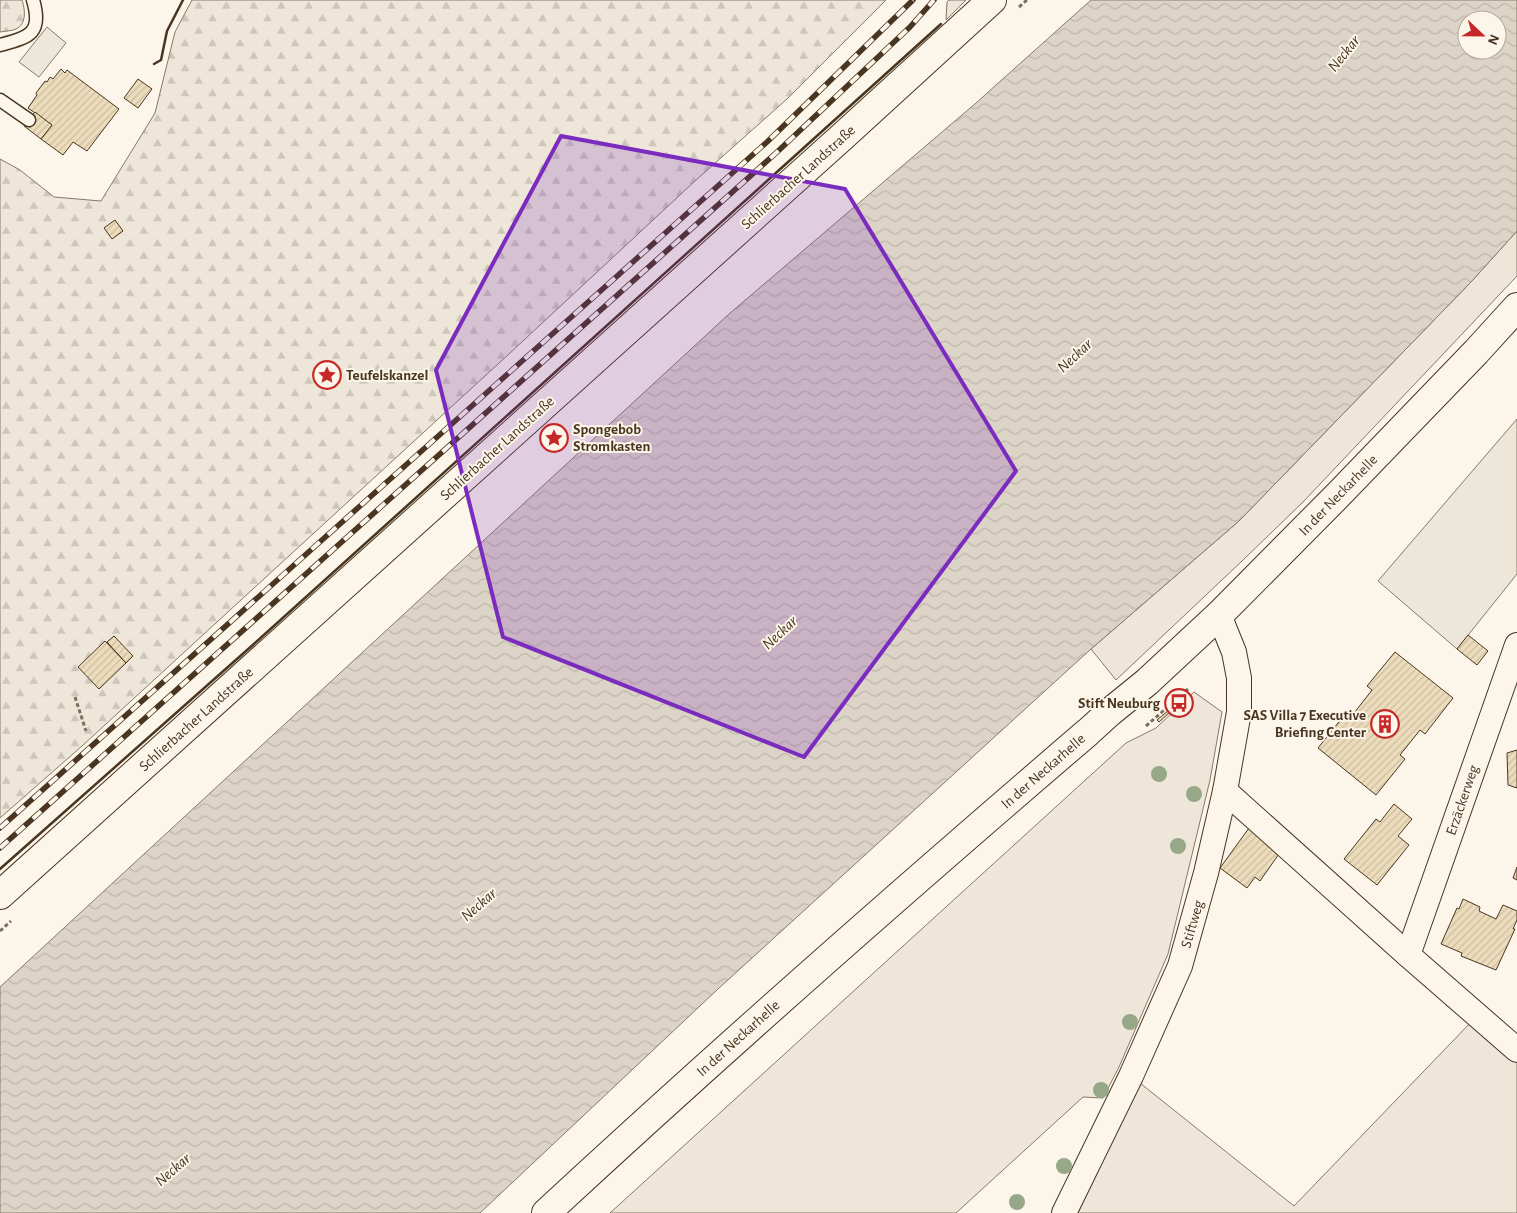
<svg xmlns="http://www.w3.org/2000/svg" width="1517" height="1213" viewBox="0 0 1517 1213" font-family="'Alegreya Sans',sans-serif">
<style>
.grass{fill:#ede6d9;stroke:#887966}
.forest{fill:url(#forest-firs);stroke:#887966}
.parking{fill:#ede7d9;stroke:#887966}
.water{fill:url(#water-waves);stroke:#887966;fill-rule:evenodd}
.building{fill:url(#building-hatch);stroke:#4a3520}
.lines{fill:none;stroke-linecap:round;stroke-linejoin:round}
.lane-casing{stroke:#4a3520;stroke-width:15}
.street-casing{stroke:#4a3520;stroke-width:26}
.secondary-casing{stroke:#4a3520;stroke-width:30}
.primary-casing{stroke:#4a3520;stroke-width:30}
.path{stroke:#7f6f5c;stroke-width:3;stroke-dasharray:4 2.5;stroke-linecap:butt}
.lane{stroke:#fbf6e9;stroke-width:12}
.street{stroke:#fbf6e9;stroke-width:24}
.secondary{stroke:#fbf6e9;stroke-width:28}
.primary{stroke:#fbf6e9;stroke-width:28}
.rail-casing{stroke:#4a3520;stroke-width:5.5}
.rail{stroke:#fbf6e9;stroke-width:4;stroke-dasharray:11;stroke-linecap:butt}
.wall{stroke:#4a3520;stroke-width:2.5}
.tree{fill:#96a887}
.marked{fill:#7b2cbf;fill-opacity:0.2;stroke:#7b2cbf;stroke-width:4;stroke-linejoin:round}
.labels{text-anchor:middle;stroke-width:4;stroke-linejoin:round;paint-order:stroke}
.street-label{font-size:15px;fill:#4a3520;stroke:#fbf6e9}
.poi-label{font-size:15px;font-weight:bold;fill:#4a3520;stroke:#fbf6e9;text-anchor:start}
.water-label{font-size:16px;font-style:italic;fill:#4a3520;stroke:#fbf6e9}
</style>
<defs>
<pattern id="forest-firs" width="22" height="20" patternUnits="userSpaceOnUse" patternTransform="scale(1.25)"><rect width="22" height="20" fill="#ede6d9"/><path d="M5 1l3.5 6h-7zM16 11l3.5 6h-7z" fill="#cdc6ba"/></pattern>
<pattern id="water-waves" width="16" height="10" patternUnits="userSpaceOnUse" patternTransform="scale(1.25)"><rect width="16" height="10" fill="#dcd4c6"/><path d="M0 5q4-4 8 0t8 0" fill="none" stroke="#beb7aa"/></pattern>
<pattern id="building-hatch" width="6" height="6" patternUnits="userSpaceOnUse" patternTransform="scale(1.25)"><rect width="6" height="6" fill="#ecdcbc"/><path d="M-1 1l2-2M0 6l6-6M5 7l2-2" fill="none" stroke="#ccbda1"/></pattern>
</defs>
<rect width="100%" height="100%" fill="#fbf6e9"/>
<g class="grass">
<path d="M 949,0 L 966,0 L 946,20 L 947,2 Z"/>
<path d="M 1517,231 L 1517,276 L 1303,502 L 1242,561 L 1116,680 L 1091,649 L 1239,521 L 1471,282 Z"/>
<path d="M 1194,692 L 1222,712 L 1210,780 L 1168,954 L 1119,1067 L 1103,1098 L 1083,1097 L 956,1213 L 610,1213 L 1126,743 L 1156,728 Z"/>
<path d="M 1475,1018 L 1517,1063 L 1517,1213 L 1078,1213 L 1140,1083 L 1294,1206 Z"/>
</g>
<g class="forest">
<path d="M 0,0 L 22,0 C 25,9 27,24 16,29 C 12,31 5,31 0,32 Z"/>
<path d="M 192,0 L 886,0 L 787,99 L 695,181 L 510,353 L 82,746 L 0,818 L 0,159 L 20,170 L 54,197 L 101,201 L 155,113 L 175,32 Z"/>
</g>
<g class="parking">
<path d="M 47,27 L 66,43 L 39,77 L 19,62 Z"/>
<path d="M 1517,419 L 1517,574 L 1457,649 L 1378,581 Z"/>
</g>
<path class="water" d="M 1091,0 L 1517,0 L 1517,231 L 1471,282 L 1239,521 L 1091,649 L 718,989 L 480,1213 L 0,1213 L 0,987 L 729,314 L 976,103 ZM 1467,20 L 1497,20 L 1497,50 L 1467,50 Z"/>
<g class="building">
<path d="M 61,69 L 65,73 L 67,70 L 119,109 L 87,151 L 73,142 L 63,155 L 41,139 L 52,125 L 28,108 L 37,95 L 36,93 L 45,81 L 47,82 L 50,77 L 53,79 Z"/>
<path d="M 138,79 L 152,89 L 138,108 L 124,98 Z"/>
<path d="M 35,112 L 52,125 L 41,139 L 24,126 Z"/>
<path d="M 115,220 L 123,231 L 112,239 L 104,228 Z"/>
<path d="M 1468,635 L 1488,651 L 1477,665 L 1457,649 Z"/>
<path d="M 114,636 L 133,656 L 126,663 L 107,642 Z"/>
<path d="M 105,641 L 126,663 L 99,689 L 78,667 Z"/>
<path d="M 1395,652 L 1453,698 L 1425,734 L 1420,730 L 1400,755 L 1405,759 L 1376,795 L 1318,748 L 1346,713 L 1351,717 L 1372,690 L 1367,686 Z"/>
<path d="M 1169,710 L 1170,712 L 1159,722 L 1157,720 Z"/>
<path d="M 1517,750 L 1517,788 L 1508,785 L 1507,753 Z"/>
<path d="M 1394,804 L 1412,819 L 1398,836 L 1409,845 L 1377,885 L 1344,859 L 1376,819 L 1380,822 Z"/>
<path d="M 1249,828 L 1281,851 L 1260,881 L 1255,877 L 1247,888 L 1220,868 Z"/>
<path d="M 1517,867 L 1517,880 L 1513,878 Z"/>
<path d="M 1463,899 L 1480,907 L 1479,911 L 1496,919 L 1503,905 L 1517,911 L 1517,920 L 1513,929 L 1515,929 L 1496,970 L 1461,956 L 1462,953 L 1441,944 L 1457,908 L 1459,909 Z"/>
</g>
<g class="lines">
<defs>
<g id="lane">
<path d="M 0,45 C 29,37 43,34 33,0"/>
<path d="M 0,100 L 29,120"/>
</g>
<g id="street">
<path d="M 1225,791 L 1408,955 L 1517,1050"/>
<path d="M 1408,955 L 1517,645"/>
<path d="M 1064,1213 L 1131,1076 L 1180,966 L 1206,873 L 1225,791 L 1239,712 L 1239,678 L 1234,652 L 1219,615"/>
</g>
<path id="secondary" d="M 546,1213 C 723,1049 905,889 1088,732 L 1110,712 L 1147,682 L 1219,615 L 1339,494 L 1476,352 L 1517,307"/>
<path id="primary" d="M 0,895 L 843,136 L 992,0"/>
</defs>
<use href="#lane" class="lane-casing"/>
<use href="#street" class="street-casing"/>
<use href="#secondary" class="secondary-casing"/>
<use href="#primary" class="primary-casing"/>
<g class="path">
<path d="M 1019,7 L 1027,0"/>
<path d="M 75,697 L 86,731"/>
<path d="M 1146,726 L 1188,689"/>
<path d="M 0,931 L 11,921"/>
</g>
<use href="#lane" class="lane"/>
<use href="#street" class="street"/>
<use href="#secondary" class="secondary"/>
<use href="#primary" class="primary"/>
<defs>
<g id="rail">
<path d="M 0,828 L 767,142 L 913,0"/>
<path d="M 0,848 L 776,153 L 910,27 L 934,0"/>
</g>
</defs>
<use href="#rail" class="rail-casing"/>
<use href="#rail" class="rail"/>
<g class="wall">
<path d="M 154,64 L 161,60 L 167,31 L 183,0"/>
<path d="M 0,869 L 255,643 L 941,24"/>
</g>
</g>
<g class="tree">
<circle cx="1159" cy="774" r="8"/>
<circle cx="1194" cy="794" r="8"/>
<circle cx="1178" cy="846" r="8"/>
<circle cx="1130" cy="1022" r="8"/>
<circle cx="1101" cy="1090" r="8"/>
<circle cx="1064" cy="1166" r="8"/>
<circle cx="1017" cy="1202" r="8"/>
</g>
<path class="marked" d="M 561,136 L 845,189 L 1016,471 L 804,757 L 503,637 L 436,370 Z"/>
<defs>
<symbol id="sight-ring" viewBox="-11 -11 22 22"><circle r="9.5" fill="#fbf6e9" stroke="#c62828" stroke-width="1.5"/><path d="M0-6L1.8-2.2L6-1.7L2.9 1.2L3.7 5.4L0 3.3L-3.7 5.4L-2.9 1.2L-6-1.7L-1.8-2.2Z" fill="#c62828"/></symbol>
<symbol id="bus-ring" viewBox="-11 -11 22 22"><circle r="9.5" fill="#fbf6e9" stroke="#c62828" stroke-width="1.5"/><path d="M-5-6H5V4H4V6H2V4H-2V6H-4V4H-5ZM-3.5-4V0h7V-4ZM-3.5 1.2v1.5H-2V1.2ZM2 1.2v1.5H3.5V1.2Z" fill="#c62828"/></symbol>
<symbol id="building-ring" viewBox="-11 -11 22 22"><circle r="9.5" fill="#fbf6e9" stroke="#c62828" stroke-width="1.5"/><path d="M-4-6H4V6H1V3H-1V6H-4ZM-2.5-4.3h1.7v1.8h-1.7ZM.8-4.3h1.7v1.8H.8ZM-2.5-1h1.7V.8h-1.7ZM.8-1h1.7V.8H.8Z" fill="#c62828"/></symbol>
</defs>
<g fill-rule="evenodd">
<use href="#sight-ring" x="311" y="359" width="32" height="32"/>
<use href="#sight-ring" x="538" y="422" width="32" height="32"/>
<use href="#bus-ring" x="1163" y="687" width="32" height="32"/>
<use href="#building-ring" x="1369" y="708" width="32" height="32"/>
</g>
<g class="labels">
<g class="street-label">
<text transform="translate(798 177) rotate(-42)" y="5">Schlierbacher Landstraße</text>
<text transform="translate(497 448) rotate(-42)" y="5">Schlierbacher Landstraße</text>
<text transform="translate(1338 495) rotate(-46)" y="5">In der Neckarhelle</text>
<text transform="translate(196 719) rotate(-42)" y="5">Schlierbacher Landstraße</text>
<text transform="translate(1043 771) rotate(-41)" y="5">In der Neckarhelle</text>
<text transform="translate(1462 800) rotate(-71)" y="5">Erzäckerweg</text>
<text transform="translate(1192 924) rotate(-74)" y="5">Stiftweg</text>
<text transform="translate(738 1038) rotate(-42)" y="5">In der Neckarhelle</text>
</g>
<g class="poi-label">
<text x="346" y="380">Teufelskanzel</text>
<text x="573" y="434">Spongebob<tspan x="573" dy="17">Stromkasten</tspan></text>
<text x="1160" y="708" text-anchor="end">Stift Neuburg</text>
<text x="1366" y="720" text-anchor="end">SAS Villa 7 Executive<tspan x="1366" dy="17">Briefing Center</tspan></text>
</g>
<g class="water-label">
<text transform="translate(1343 53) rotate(-51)" y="6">Neckar</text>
<text transform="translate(1074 355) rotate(-43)" y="6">Neckar</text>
<text transform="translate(779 632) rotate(-43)" y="6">Neckar</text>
<text transform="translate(478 904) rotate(-41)" y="6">Neckar</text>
<text transform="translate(172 1169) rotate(-41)" y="6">Neckar</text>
</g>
</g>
<g transform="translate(1482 35) rotate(112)"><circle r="24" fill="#fbf6e9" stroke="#b4a999"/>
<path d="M0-4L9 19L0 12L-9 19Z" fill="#c62828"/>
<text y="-8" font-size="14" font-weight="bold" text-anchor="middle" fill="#4a3520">N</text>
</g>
</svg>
